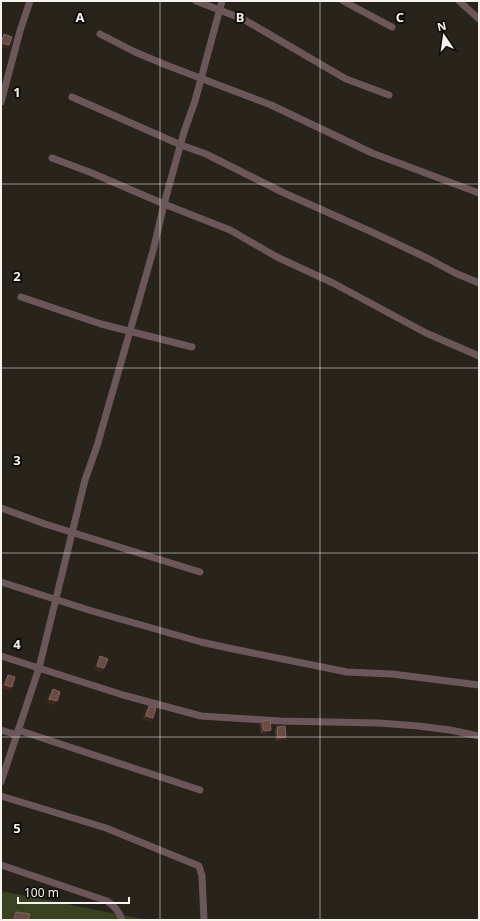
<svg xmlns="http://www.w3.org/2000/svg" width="480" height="921" viewBox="0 0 480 921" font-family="'Noto Sans',sans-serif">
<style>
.green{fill:#384221}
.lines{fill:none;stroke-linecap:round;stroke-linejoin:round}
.street{stroke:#6b5759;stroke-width:7}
.wall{fill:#59362f}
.shaded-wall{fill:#3e261f}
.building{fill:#6a4b44;stroke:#80655e}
.grid{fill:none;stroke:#f6f3ee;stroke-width:1;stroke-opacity:0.55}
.grid-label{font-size:13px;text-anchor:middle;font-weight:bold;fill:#f6f3ee;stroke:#0f0c09;stroke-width:4;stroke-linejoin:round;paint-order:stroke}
</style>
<rect width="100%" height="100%" fill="#28231b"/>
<path class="green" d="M 1,891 L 147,920 L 1,920 Z"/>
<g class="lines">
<g class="street">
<path d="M 196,1 L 243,19 L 346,79 L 389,95"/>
<path d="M 343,1 L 392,27"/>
<path d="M 459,1 L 479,19"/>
<path d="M 100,34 L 135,52 L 166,65 L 271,105 L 372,153 L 479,193"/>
<path d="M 72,97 L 181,145 L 206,154 L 282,192 L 374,233 L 429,259 L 455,273 L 479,283"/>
<path d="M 1,102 L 20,31 L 30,1"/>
<path d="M 52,158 L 92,173 L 164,204 L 230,230 L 277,257 L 333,283 L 426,333 L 479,356"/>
<path d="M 21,297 L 101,324 L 192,347"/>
<path d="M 1,508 L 45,524 L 200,572"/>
<path d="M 1,582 L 92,611 L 201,642 L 233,649 L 347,672 L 392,674 L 479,685"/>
<path d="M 1,656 L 123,695 L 201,716 L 280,721 L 379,723 L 418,726 L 450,730 L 479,736"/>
<path d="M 1,730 L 17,735"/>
<path d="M 18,730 L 200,790"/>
<path d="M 1,782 L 39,668 L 85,480 L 97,446 L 153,251 L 164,204 L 184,132 L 195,101 L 222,1"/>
<path d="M 1,796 L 106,828 L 199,866 L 202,876 L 204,920"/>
<path d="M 1,865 L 107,901 C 115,906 119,911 122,920"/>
</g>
</g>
<g class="wall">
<path d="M 100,656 L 102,672 L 95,669 L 98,660 Z"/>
<path d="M 8,675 L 12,687 L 10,691 L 2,688 L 6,678 Z"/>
<path d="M 53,689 L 57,701 L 54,705 L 47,702 L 51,692 Z"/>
<path d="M 149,706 L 151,722 L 143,719 L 147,709 Z"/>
<path d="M 262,721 L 271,730 L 269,733 L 261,734 L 260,724 Z"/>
<path d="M 277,727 L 286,737 L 284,740 L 276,741 L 275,731 Z"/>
<path d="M 16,912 L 28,920 L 12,920 L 13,916 Z"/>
</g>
<g class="shaded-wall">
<path d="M 1,43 L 9,45 L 7,49 L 1,47 Z"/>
<path d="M 97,666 L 104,668 L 102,672 L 95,669 Z"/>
<path d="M 5,685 L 12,687 L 10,691 L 2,688 Z"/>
<path d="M 49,699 L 57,701 L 54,705 L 47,702 Z"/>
<path d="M 146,716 L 153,718 L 151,722 L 143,719 Z"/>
<path d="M 271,730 L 269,733 L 261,734 L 264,731 Z"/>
<path d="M 286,737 L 284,740 L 276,741 L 278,738 Z"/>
</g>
<g class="building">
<path d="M 4,34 L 12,37 L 9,45 L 1,43 Z"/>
<path d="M 100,656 L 108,659 L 104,668 L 97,666 Z"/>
<path d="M 8,675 L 15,677 L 12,687 L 5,685 Z"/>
<path d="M 53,689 L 60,692 L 57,701 L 49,699 Z"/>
<path d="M 149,706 L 156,708 L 153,718 L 146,716 Z"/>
<path d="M 270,720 L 271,730 L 264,731 L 262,721 Z"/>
<path d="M 285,726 L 286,737 L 278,738 L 277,727 Z"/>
<path d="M 16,912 L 30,914 L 28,920 L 14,920 Z"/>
</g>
<path class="grid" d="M 160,1 L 160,920M 320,1 L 320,920M 1,184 L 479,184M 1,368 L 479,368M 1,553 L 479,553M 1,737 L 479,737"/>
<g class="grid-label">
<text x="80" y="22">A</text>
<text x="240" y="22">B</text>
<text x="400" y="22">C</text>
<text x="17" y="97">1</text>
<text x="17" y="281">2</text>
<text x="17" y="465">3</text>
<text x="17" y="649">4</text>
<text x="17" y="833">5</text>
</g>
<rect width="480" height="921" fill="none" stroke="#f6f3ee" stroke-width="4"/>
<g transform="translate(444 36) rotate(347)" stroke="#0f0c09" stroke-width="3" paint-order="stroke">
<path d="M0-3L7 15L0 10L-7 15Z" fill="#f6f3ee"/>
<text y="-6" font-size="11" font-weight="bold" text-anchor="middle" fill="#f6f3ee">N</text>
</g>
<path d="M18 897v6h111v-6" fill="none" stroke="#f6f3ee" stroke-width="2"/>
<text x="24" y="897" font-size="12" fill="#f6f3ee" stroke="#0f0c09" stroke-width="3" paint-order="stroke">100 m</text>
</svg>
